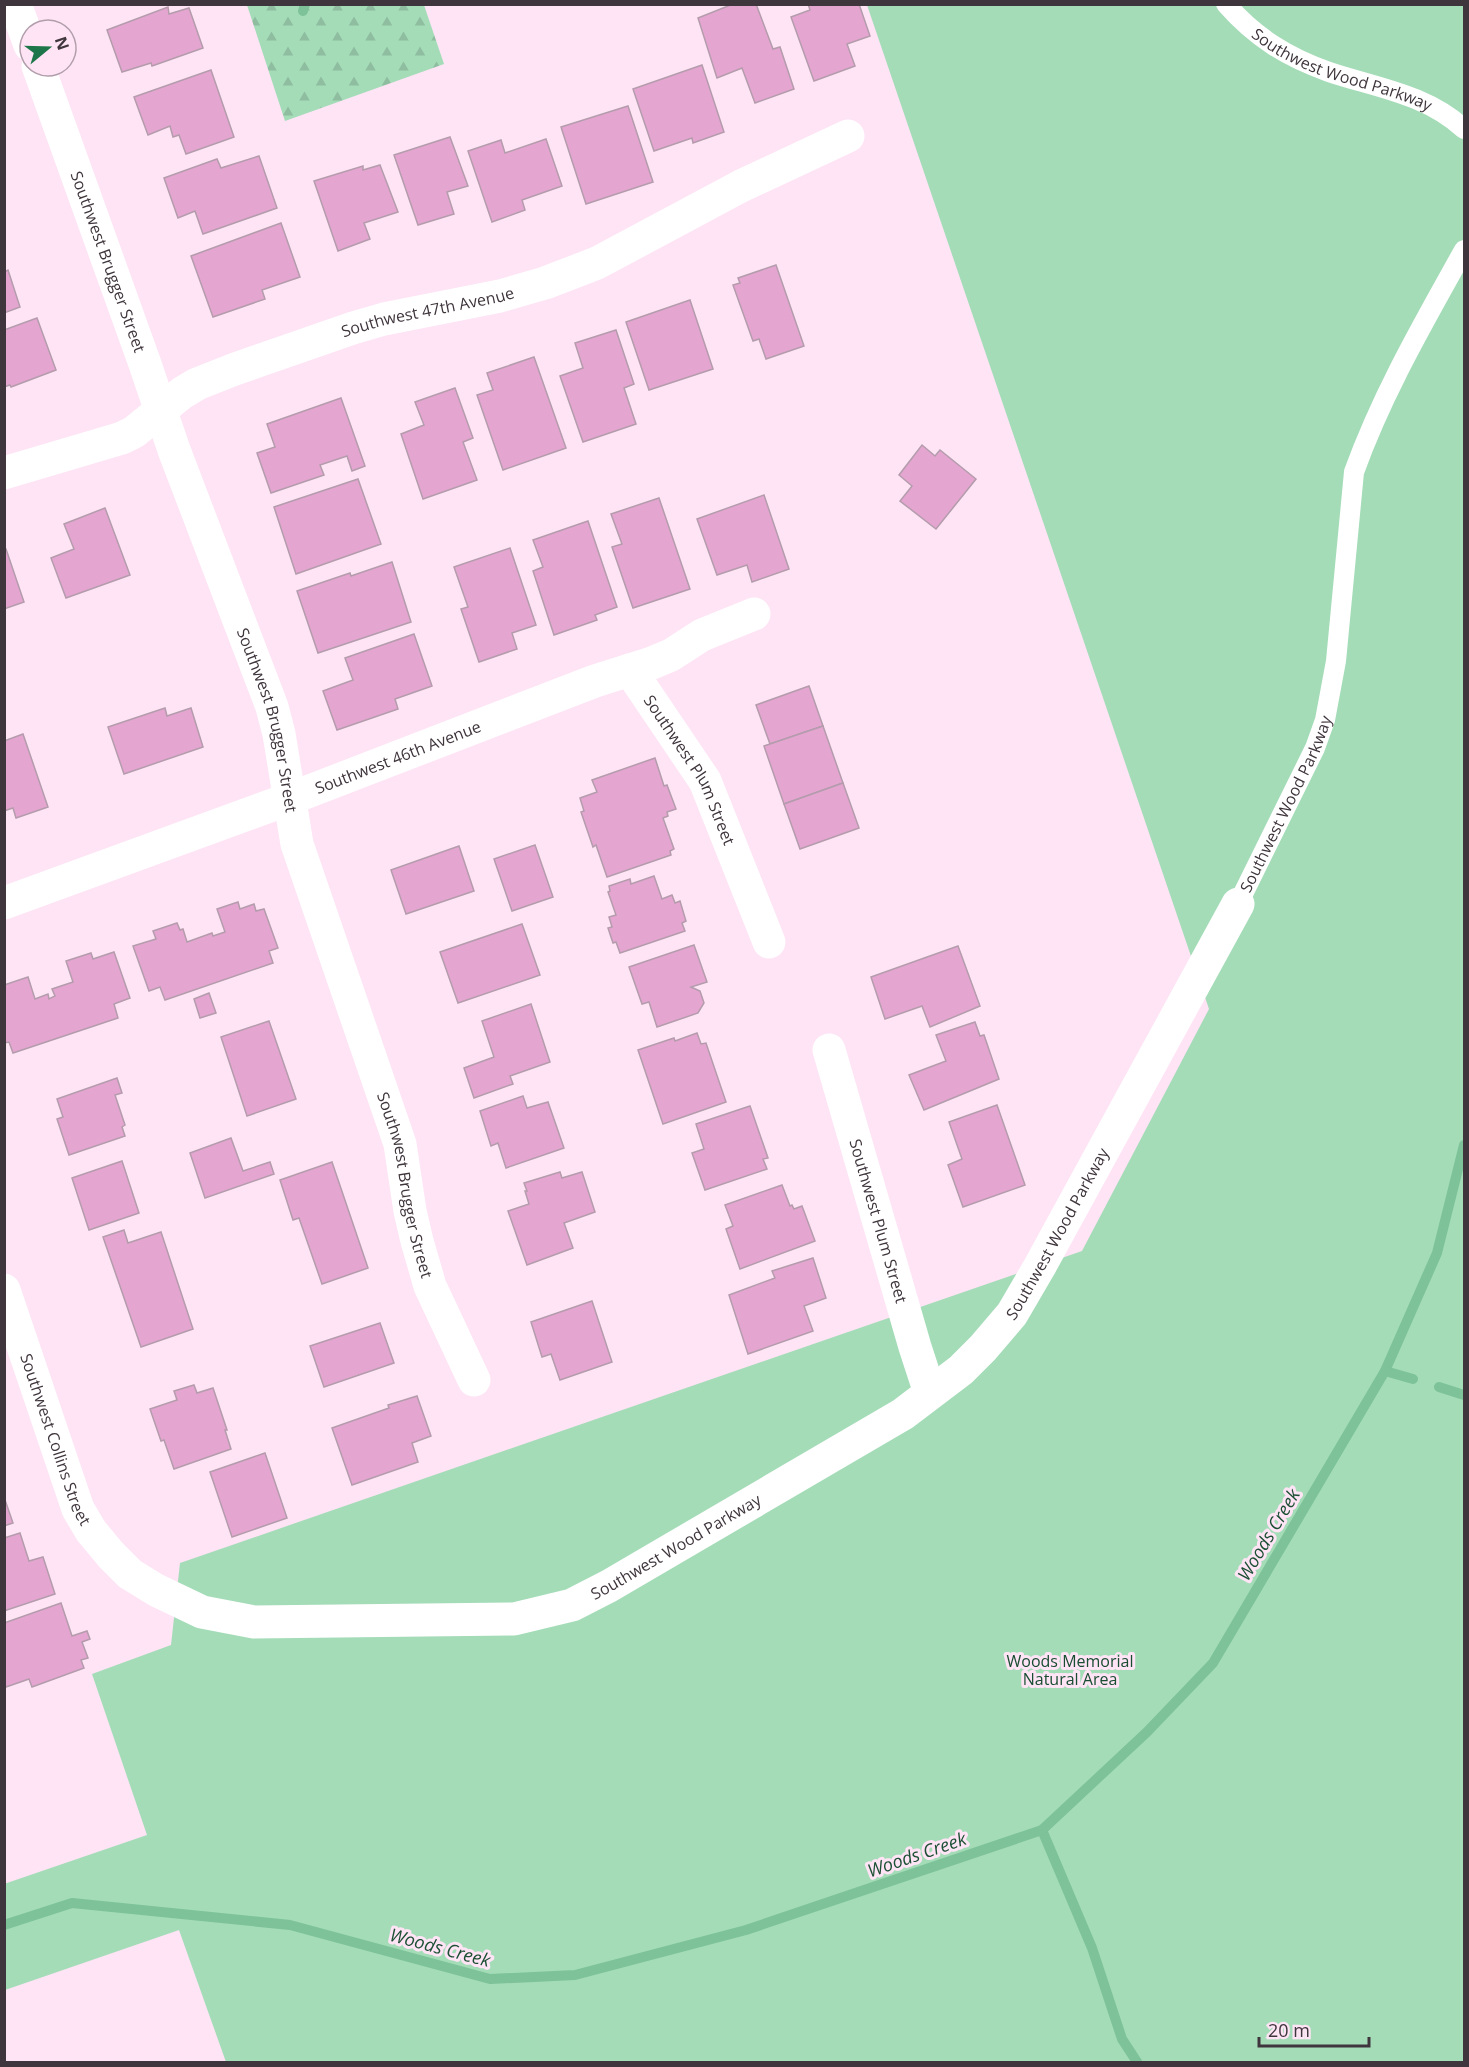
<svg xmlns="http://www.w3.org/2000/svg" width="1469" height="2067" viewBox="0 0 1469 2067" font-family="'Open Sans',sans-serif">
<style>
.forest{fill:url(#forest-firs)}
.green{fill:#a4dcb8}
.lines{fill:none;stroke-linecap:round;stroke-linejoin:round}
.stream{stroke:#7dc298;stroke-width:10}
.building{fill:#e4a6d1;stroke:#b49cac;stroke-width:1.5}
.lane{stroke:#fff;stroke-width:20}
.street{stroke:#fff;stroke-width:33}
.labels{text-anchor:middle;stroke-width:6;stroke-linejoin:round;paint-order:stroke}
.street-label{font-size:16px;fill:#3f353c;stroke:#fee4f5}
.park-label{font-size:16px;fill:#184d31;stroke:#fee4f5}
.water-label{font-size:18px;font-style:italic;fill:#1b4f33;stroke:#fee4f5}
</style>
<defs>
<pattern id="forest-firs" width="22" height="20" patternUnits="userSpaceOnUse" patternTransform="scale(1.5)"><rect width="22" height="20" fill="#a4dcb8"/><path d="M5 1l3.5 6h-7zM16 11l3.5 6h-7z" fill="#8ebd9f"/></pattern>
</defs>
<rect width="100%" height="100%" fill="#fee4f5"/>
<path class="forest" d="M 247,5 L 424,5 L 444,64 L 285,121 Z"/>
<path class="green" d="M 867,5 L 1464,5 L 1464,2062 L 226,2062 L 179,1930 L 5,1990 L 4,1884 L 147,1835 L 92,1674 L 171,1645 L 180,1563 L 1082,1251 L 1209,1009 Z"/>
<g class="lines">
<g class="stream">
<path d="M 303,11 L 305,4"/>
<path d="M 1385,1371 L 1413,1379"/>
<path d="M 1439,1387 L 1464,1395"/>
<path d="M 1042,1830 L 1092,1948 L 1122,2039 L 1137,2062"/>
<path d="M 4,1925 L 72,1903 L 290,1925 L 490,1979 L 575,1975 L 746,1930 L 1042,1830 L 1147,1732 L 1213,1663 L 1385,1371 L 1437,1253 L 1464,1145"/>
</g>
</g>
<g class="building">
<path d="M 733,4 L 756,4 L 773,49 L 780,47 L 794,89 L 755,103 L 742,68 L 717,78 L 698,18 Z"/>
<path d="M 808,4 L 859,4 L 870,36 L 847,44 L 855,66 L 814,81 L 791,17 L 810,10 Z"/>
<path d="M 168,7 L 169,14 L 189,8 L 203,48 L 152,66 L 151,63 L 122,72 L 107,30 Z"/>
<path d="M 702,65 L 724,132 L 693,143 L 692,138 L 654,151 L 633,89 Z"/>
<path d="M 211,70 L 234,137 L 186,154 L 179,135 L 173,137 L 170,126 L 148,135 L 134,97 Z"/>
<path d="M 628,106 L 653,182 L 586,204 L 561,127 Z"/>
<path d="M 450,137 L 468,186 L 447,192 L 454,214 L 418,225 L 394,155 Z"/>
<path d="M 546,139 L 562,186 L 522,200 L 525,210 L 492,222 L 468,151 L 501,140 L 505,153 Z"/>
<path d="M 259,156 L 277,208 L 203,234 L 195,211 L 178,218 L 164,178 L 217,159 L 221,168 Z"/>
<path d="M 380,165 L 398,212 L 364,223 L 370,239 L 338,251 L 314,181 L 363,166 L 363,170 Z"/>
<path d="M 281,223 L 300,277 L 262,290 L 265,299 L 213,317 L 191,256 Z"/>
<path d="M 776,265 L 804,346 L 766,359 L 759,339 L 753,341 L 733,285 L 740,283 L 738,278 Z"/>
<path d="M 8,270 L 20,307 L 4,313 L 4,272 Z"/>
<path d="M 690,300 L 713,369 L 649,390 L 626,322 Z"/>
<path d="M 37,318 L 56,370 L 11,387 L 10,385 L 4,387 L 4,330 Z"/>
<path d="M 616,330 L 634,384 L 624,388 L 636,424 L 583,442 L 560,376 L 583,368 L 575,343 Z"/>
<path d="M 534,357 L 566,448 L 503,470 L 477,395 L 493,390 L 487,373 Z"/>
<path d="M 455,388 L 473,438 L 463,442 L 477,480 L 423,499 L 401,434 L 424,425 L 415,402 Z"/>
<path d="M 341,398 L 365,466 L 352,471 L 347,456 L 320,465 L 324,475 L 271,493 L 257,453 L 275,447 L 267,424 Z"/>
<path d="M 922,445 L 935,456 L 940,450 L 976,479 L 936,529 L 900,501 L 912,486 L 899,475 Z"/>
<path d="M 358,479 L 381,544 L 296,574 L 274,507 Z"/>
<path d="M 764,495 L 789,569 L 752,582 L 747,565 L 717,575 L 697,519 Z"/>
<path d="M 659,498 L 690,589 L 633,608 L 612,547 L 622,544 L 611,514 Z"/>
<path d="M 105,508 L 130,575 L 66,598 L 51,558 L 74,549 L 64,524 Z"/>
<path d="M 588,521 L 617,607 L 595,615 L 597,620 L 554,635 L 533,571 L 543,567 L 533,540 Z"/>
<path d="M 510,548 L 536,625 L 512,633 L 517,649 L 479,662 L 461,609 L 468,607 L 454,567 Z"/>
<path d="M 4,549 L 6,549 L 24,602 L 4,609 Z"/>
<path d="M 392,562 L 411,622 L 318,653 L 297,591 L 350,573 L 351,576 Z"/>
<path d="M 414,634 L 432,686 L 395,699 L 398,709 L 337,730 L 323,691 L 353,680 L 345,658 Z"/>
<path d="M 809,686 L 823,726 L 770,744 L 756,705 Z"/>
<path d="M 165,708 L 167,716 L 191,708 L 203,747 L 124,774 L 108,727 Z"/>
<path d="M 823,726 L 843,783 L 784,804 L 764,746 Z"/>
<path d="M 23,734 L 48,807 L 16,818 L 13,808 L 4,811 L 4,741 Z"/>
<path d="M 655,758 L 664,786 L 667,785 L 676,809 L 667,812 L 668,816 L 663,818 L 674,849 L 670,851 L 671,855 L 607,877 L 596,845 L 593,847 L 581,812 L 584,811 L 580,798 L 597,792 L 592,780 Z"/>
<path d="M 843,783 L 859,828 L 800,849 L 784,804 Z"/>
<path d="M 535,845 L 553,897 L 512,911 L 494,859 Z"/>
<path d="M 459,846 L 474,891 L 406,914 L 391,870 Z"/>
<path d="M 654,876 L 662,899 L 672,895 L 675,903 L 680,901 L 686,921 L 682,923 L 685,931 L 620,953 L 616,942 L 613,943 L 608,928 L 612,927 L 609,917 L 616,915 L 608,892 L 610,891 L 609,886 L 630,879 L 631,884 Z"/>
<path d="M 238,902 L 240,909 L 254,904 L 256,911 L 264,909 L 278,948 L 269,951 L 273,963 L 165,1000 L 160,987 L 149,991 L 133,946 L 156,939 L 153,931 L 177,923 L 180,930 L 183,929 L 187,942 L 212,933 L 213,936 L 225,932 L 217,909 Z"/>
<path d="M 522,924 L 540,975 L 458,1003 L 440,952 Z"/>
<path d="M 694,945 L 707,982 L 691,987 L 700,991 L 704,1003 L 698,1013 L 657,1027 L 649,1002 L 642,1004 L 629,967 Z"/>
<path d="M 958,946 L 980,1006 L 930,1027 L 922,1006 L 885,1019 L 871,977 Z"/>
<path d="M 114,952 L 130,998 L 114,1004 L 118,1018 L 13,1053 L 9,1042 L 4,1043 L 4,985 L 28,977 L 35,999 L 48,994 L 49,999 L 55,996 L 52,989 L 73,982 L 66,961 L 91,953 L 93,959 Z"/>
<path d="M 209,993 L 216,1013 L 200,1018 L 194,999 Z"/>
<path d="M 531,1004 L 550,1062 L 510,1076 L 513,1084 L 474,1098 L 464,1068 L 494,1057 L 482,1021 Z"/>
<path d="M 269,1021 L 296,1099 L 247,1116 L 221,1037 Z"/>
<path d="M 975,1022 L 980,1036 L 984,1035 L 999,1079 L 924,1110 L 909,1075 L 946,1061 L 936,1035 Z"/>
<path d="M 697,1033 L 701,1044 L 706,1043 L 726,1102 L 663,1124 L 638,1050 L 674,1038 L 675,1041 Z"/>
<path d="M 117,1078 L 122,1093 L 115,1095 L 125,1125 L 122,1127 L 125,1136 L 69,1155 L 57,1119 L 63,1117 L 57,1099 Z"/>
<path d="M 523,1096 L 527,1108 L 548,1102 L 564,1148 L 506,1168 L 498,1143 L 491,1146 L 480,1111 Z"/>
<path d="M 997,1105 L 1025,1185 L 963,1207 L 948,1165 L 962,1159 L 949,1122 Z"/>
<path d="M 750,1106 L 768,1158 L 763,1159 L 767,1169 L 705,1190 L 692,1153 L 704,1149 L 696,1124 Z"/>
<path d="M 231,1138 L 243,1171 L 270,1162 L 274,1174 L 205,1198 L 190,1153 Z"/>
<path d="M 122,1161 L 139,1213 L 89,1230 L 72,1178 Z"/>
<path d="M 332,1162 L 368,1268 L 322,1284 L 299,1218 L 293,1220 L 280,1180 Z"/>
<path d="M 560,1172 L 562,1178 L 582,1172 L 595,1212 L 564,1223 L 573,1248 L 527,1265 L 508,1211 L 529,1204 L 525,1191 L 527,1191 L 524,1183 Z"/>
<path d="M 782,1185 L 790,1206 L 792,1205 L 794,1209 L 802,1206 L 815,1241 L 740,1269 L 726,1229 L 733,1226 L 725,1205 Z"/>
<path d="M 124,1230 L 128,1243 L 161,1232 L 193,1329 L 141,1347 L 103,1237 Z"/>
<path d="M 813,1258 L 826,1298 L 804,1306 L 813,1331 L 748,1354 L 729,1295 L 775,1278 L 772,1271 Z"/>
<path d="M 592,1301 L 612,1362 L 560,1380 L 551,1354 L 542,1357 L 531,1322 Z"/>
<path d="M 380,1323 L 394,1363 L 324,1387 L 310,1346 Z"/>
<path d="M 194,1385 L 197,1393 L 213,1388 L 227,1430 L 225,1430 L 231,1449 L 174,1469 L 164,1440 L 161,1441 L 150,1409 L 177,1400 L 174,1391 Z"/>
<path d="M 417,1396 L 431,1436 L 412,1443 L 418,1462 L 352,1485 L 332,1428 L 389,1408 L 388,1405 Z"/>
<path d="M 265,1453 L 287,1518 L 232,1537 L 210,1472 Z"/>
<path d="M 4,1497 L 13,1523 L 4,1526 Z"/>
<path d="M 20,1533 L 29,1561 L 43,1557 L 55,1594 L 4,1611 L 4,1538 Z"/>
<path d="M 61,1603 L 72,1636 L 87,1631 L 90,1639 L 82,1642 L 88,1658 L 81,1660 L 84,1668 L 32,1687 L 29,1679 L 6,1687 L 4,1682 L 4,1623 Z"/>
</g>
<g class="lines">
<g class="lane">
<path id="s1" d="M 1226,4 C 1256,38 1287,57 1329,72 C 1377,88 1426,94 1464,129"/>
<path id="s2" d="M 1238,904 L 1315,748 L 1325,720 L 1336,661 L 1354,472 C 1382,394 1424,322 1464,250"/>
</g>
<g class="street">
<path d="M 15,4 L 30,45"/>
<path id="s3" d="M 38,66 L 145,364 L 174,450 L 272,707 L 279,734 L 297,844 L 400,1144 L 410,1211 L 417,1241 L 430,1286 L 474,1380"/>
<path id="s4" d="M 4,473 L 122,438 L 134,432 L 182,393 L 197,384 L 235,369 L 353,328 L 384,319 L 500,296 L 545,283 L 597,263 L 741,186 L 848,136"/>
<path id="s5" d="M 630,670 L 705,781 L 769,942"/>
<path id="s6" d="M 4,903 L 289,799 L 595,681 L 652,663 L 671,655 L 702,635 L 754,614"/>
<path id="s7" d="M 829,1050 L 915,1347 L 930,1393"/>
<path id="s8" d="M 4,1290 L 78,1509 L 91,1531 L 111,1555 L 130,1574 L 156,1590 L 202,1612 L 254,1622 L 514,1619 L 572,1605 L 609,1586 L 903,1414 L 961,1370 L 983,1348 L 1012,1314 L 1040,1266 L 1238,904"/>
</g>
</g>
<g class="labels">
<g class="street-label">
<text dy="6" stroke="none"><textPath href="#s1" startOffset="136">Southwest Wood Parkway</textPath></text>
<text dy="6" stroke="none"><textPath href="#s3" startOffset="208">Southwest Brugger Street</textPath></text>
<text dy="6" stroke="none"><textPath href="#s4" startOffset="458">Southwest 47th Avenue</textPath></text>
<text dy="6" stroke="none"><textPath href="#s3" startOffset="694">Southwest Brugger Street</textPath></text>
<text dy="6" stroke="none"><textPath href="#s6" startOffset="420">Southwest 46th Avenue</textPath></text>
<text dy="6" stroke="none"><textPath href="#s5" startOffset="117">Southwest Plum Street</textPath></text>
<text dy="6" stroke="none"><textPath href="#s2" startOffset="111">Southwest Wood Parkway</textPath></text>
<text dy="6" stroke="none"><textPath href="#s3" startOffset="1180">Southwest Brugger Street</textPath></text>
<text dy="6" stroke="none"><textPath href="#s7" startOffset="178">Southwest Plum Street</textPath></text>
<text dy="6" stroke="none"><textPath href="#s8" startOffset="1392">Southwest Wood Parkway</textPath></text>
<text dy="6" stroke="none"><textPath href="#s8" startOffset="158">Southwest Collins Street</textPath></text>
<text dy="6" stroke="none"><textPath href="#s8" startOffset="888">Southwest Wood Parkway</textPath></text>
</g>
<g class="park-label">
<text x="1070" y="1667">Woods Memorial<tspan x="1070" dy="18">Natural Area</tspan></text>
</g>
<g class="water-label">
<text transform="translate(1269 1535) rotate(-59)" y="6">Woods Creek</text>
<text transform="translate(917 1855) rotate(-19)" y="6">Woods Creek</text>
<text transform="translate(440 1948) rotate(15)" y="6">Woods Creek</text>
</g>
</g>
<rect width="1469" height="2067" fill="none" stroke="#3f353c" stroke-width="12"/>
<g transform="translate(48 48) rotate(71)"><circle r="28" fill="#fee4f5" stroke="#b29eab" stroke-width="1.5"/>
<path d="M0-4.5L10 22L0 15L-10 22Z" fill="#1d7649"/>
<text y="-9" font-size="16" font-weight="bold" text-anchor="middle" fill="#3f353c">N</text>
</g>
<path d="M1259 2037v9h110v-9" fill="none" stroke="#3f353c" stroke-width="3"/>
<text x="1268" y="2037" font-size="18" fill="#3f353c" stroke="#fee4f5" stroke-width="4.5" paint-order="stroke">20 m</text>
</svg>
